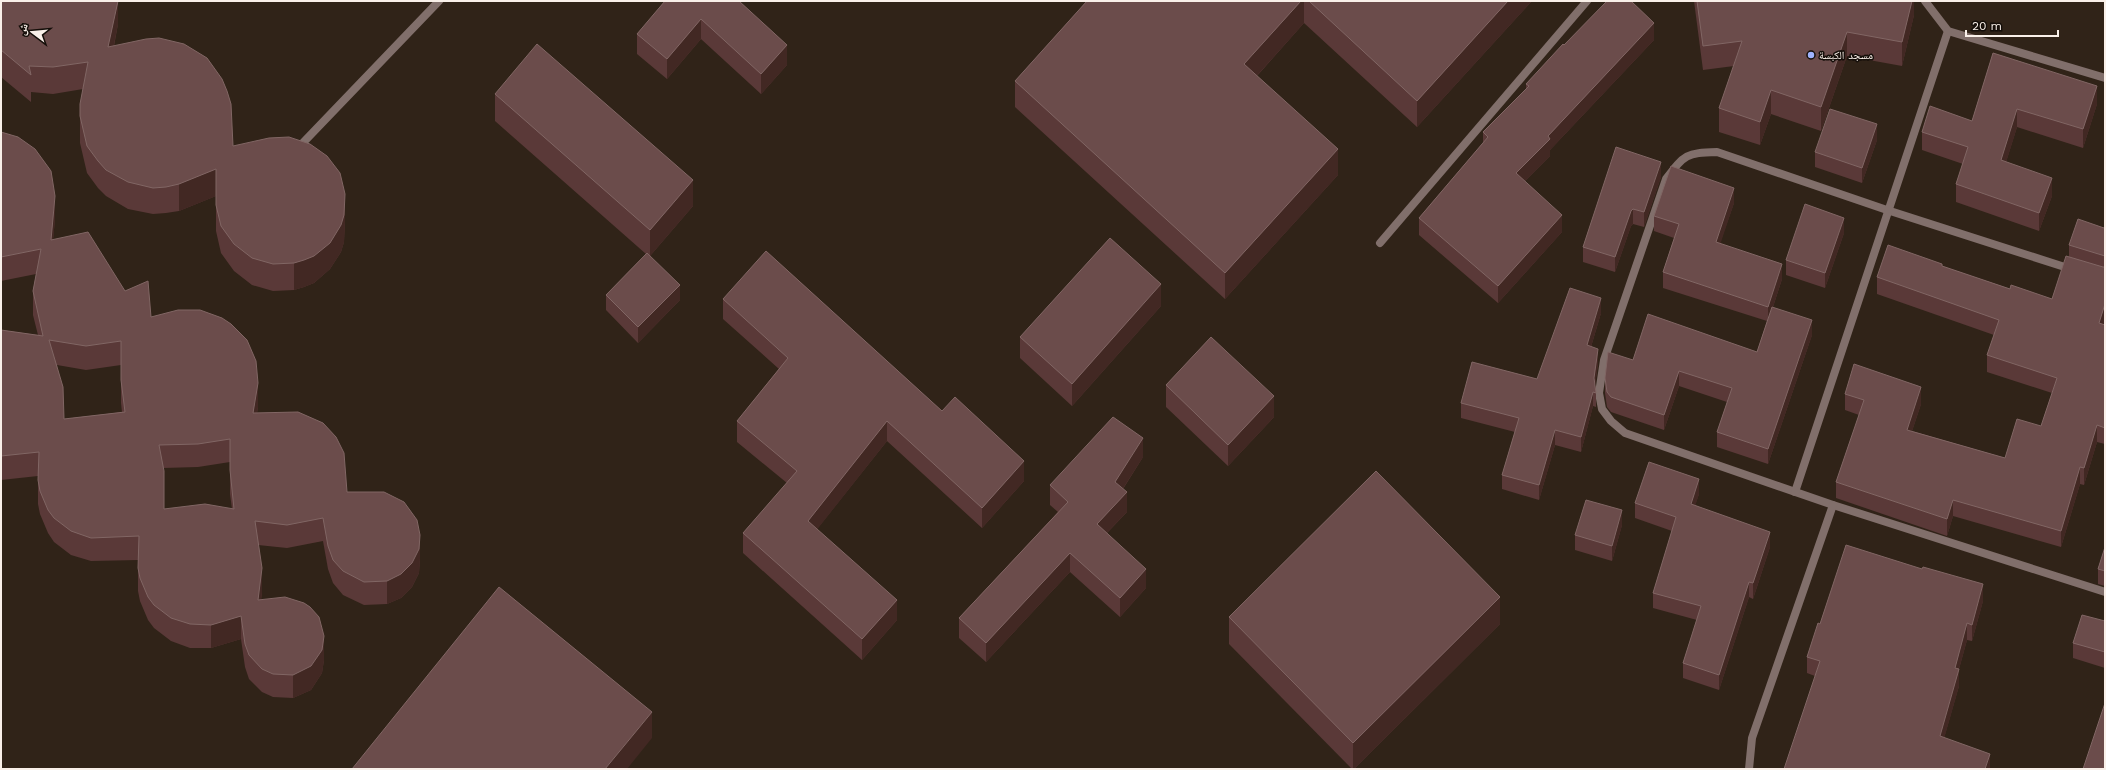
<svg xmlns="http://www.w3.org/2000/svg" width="2106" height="770" viewBox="0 0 2106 770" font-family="'Work Sans','Noto Naskh Arabic',sans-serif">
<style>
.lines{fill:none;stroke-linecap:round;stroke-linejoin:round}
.street{stroke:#816f6b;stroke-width:8}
.wall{fill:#5a3938;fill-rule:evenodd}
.shaded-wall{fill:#422823}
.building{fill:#6b4c4b;stroke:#816664;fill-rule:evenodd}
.poi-dot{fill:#9fb3fd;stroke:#140e09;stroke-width:1.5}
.labels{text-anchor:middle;stroke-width:3;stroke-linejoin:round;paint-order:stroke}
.poi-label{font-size:11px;fill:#f9f0e9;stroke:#140e09;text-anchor:start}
</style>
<rect width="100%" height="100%" fill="#302318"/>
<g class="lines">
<g class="street">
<path d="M 1925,1 L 1948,31 L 2105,78"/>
<path d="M 297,149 L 439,1"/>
<path d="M 1380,243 L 1587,1"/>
<path d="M 2071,269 L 1887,210 L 1717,152 C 1686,153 1685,154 1666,179 L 1604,360 L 1599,393 L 1602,409 L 1611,421 L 1625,433 L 1833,505 L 2105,592"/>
<path d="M 1795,492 L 1948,31"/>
<path d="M 1749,769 L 1752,738 L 1833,505"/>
</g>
</g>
<g class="wall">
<path d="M 1,1 L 118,1 L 118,24 L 114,46 L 233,146 L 345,220 L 344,242 L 341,252 L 330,269 L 314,283 L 304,287 L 294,290 L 273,291 L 252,285 L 234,271 L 221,253 L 216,231 L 216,196 L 179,211 L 166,213 L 153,214 L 128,209 L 106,196 L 98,188 L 87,173 L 80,143 L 80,104 L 83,89 L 53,94 L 31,92 L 31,102 L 1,77 Z"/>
<path d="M 739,1 L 787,65 L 761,94 L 701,39 L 667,79 L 637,54 L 637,34 Z"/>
<path d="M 1087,1 L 1532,1 L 1417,127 L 1304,23 L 1257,76 L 1338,175 L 1225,299 L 1015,107 L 1015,81 Z"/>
<path d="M 1694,1 L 1914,1 L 1914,15 L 1902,66 L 1847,56 L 1821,131 L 1771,114 L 1760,145 L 1719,132 L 1719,108 L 1734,66 L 1703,70 Z"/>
<path d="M 1654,40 L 1550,150 L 1550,156 L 1525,181 L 1562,232 L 1498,303 L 1419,235 L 1419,218 L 1483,143 L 1483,132 L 1526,89 L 1526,84 L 1564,45 Z"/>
<path d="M 1993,53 L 2097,104 L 2083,148 L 2017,127 L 2006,162 L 2052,196 L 2039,231 L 1956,202 L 1956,184 L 1963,164 L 1922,150 L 1922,132 L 1972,121 Z"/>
<path d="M 495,94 L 693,206 L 650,256 L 680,300 L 638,343 L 606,310 L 606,295 L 646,254 L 495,121 Z"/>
<path d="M 1,132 L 55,219 L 53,240 L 125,291 L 151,317 L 258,407 L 257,413 L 347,492 L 420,558 L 419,573 L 412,587 L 401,598 L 387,604 L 364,605 L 343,595 L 333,583 L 328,569 L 323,541 L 287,548 L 258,545 L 262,592 L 261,600 L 324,660 L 322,673 L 311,690 L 293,698 L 273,697 L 262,692 L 249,679 L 245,667 L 241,639 L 211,648 L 190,648 L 171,641 L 154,628 L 148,620 L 140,601 L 138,591 L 138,560 L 91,561 L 71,555 L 54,542 L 48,533 L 40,514 L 38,504 L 38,476 L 1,480 L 1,330 L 38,335 L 33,315 L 33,291 L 36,274 L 1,281 ZM 57,365 L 86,370 L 121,365 L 121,403 L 122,412 L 64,419 ZM 230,462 L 230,494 L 232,509 L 164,509 L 163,468 L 198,467 Z"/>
<path d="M 1877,140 L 1862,183 L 1815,167 L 1815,152 Z"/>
<path d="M 1661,177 L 1644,227 L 1633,224 L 1631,226 L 1615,272 L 1583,262 L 1583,247 Z"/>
<path d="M 1734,203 L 1720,243 L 1782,279 L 1773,307 L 1812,335 L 1768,464 L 1717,447 L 1717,432 L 1727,402 L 1679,386 L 1664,430 L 1611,412 L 1607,407 L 1605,393 L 1605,378 L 1633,360 L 1757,352 L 1767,321 L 1663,288 L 1663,272 L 1674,238 L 1654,231 L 1654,216 Z"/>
<path d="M 2105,225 L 2105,320 L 2104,324 L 2105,325 L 2105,444 L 2097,442 L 2084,485 L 2080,484 L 2061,547 L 1953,516 L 1947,536 L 1836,498 L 1836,482 L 1859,415 L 1845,410 L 1845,394 L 1921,404 L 1912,431 L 2005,458 L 2041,426 L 2052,393 L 1987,372 L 1987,355 L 1994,335 L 1877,294 L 1877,277 L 1942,266 L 2010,289 L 2052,299 L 2069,257 L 2069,245 L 2104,228 Z"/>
<path d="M 1844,233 L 1825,288 L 1786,275 L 1786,260 Z"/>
<path d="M 723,299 L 942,411 L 1024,481 L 982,528 L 887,441 L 817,529 L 897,620 L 862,660 L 743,553 L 743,533 L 787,483 L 737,442 L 737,421 L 779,369 L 723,319 Z"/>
<path d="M 1161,306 L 1072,406 L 1020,358 L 1020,337 Z"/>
<path d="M 1601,313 L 1591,347 L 1598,364 L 1595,385 L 1596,393 L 1596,407 L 1593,406 L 1581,452 L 1555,445 L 1539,500 L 1502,489 L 1502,475 L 1515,432 L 1461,418 L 1461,403 L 1537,379 Z"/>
<path d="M 1166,385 L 1274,417 L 1228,466 L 1166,407 Z"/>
<path d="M 1143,457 L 1123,489 L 1127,512 L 1107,533 L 1146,588 L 1120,617 L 1070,572 L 986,662 L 959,638 L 959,618 L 1058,512 L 1050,505 L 1050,485 Z"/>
<path d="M 1699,494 L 1695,505 L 1770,547 L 1753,599 L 1749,597 L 1719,690 L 1683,678 L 1683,663 L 1697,620 L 1653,608 L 1653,593 L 1672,531 L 1635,518 L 1635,503 Z"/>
<path d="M 1622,525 L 1612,561 L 1575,550 L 1575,535 Z"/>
<path d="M 2105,547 L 2105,586 L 2098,584 L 2098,569 Z"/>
<path d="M 1983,601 L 1972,641 L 1967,640 L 1959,669 L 1959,686 L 1944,738 L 1990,769 L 1815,676 L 1807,673 L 1807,657 L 1820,624 Z"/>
<path d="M 1229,617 L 1500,624 L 1354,769 L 1352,769 L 1229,644 Z"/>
<path d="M 2105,621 L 2105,668 L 2073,658 L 2073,643 Z"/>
</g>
<g class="shaded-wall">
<path d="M 118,1 L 118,24 L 108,74 L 108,47 Z"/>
<path d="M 1301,1 L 1304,1 L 1304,23 L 1244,90 L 1244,64 Z"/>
<path d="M 1508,1 L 1532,1 L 1417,127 L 1417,101 Z"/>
<path d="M 1912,1 L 1914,1 L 1914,15 L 1902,66 L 1902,42 Z"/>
<path d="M 701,19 L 701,39 L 667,79 L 667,59 Z"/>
<path d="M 1654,23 L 1654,40 L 1550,150 L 1550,156 L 1516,190 L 1516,173 L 1548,136 Z"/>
<path d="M 1847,32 L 1847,56 L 1821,131 L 1821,107 Z"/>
<path d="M 787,45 L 787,65 L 761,94 L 761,74 Z"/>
<path d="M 2097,86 L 2097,104 L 2083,148 L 2083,129 Z"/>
<path d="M 1771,90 L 1771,114 L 1760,145 L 1760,122 Z"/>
<path d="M 2017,109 L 2017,127 L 2001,179 L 2001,160 Z"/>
<path d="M 1877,124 L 1877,140 L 1862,183 L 1862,168 Z"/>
<path d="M 1338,149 L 1338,175 L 1225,299 L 1225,273 Z"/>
<path d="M 1661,162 L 1661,177 L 1644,227 L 1644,212 Z"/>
<path d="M 216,169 L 216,196 L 179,211 L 179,184 Z"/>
<path d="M 2052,178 L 2052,196 L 2039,231 L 2039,213 Z"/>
<path d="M 693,180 L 693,206 L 650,256 L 650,230 Z"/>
<path d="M 1734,188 L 1734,203 L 1716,257 L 1716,242 Z"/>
<path d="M 345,194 L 345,220 L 344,242 L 341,252 L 330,269 L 314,283 L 304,287 L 294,290 L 294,263 Z"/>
<path d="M 55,196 L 55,219 L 51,264 L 51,240 Z"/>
<path d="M 1633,209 L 1633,224 L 1631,226 L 1615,272 L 1615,257 L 1631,211 Z"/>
<path d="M 1562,215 L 1562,232 L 1498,303 L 1498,286 Z"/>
<path d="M 1844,218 L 1844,233 L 1825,288 L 1825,273 Z"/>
<path d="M 1782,264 L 1782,279 L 1768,322 L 1768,307 Z"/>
<path d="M 1161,284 L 1161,306 L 1072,406 L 1072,384 Z"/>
<path d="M 680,285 L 680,300 L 638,343 L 638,327 Z"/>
<path d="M 1601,298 L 1601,313 L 1587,360 L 1587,345 Z"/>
<path d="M 2105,304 L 2105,320 L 2099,340 L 2099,323 Z"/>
<path d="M 1812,320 L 1812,335 L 1768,464 L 1768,449 Z"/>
<path d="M 1598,349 L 1598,364 L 1594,392 L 1594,378 Z"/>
<path d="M 1679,371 L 1679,386 L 1664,430 L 1664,415 Z"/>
<path d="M 258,383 L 258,407 L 253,436 L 253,413 Z"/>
<path d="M 1921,387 L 1921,404 L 1907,446 L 1907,430 Z"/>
<path d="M 1593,392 L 1593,406 L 1581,452 L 1581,437 Z"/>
<path d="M 1274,396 L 1274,417 L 1228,466 L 1228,445 Z"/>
<path d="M 887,421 L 887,441 L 808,541 L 808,521 Z"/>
<path d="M 2097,425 L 2097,442 L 2084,485 L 2084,468 Z"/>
<path d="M 1555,430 L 1555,445 L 1539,500 L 1539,485 Z"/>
<path d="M 1143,438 L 1143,457 L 1115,501 L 1115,482 Z"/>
<path d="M 1024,461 L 1024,481 L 982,528 L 982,508 Z"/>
<path d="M 2080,467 L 2080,484 L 2061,547 L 2061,531 Z"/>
<path d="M 1699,479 L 1699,494 L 1691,519 L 1691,504 Z"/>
<path d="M 1127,492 L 1127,512 L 1097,543 L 1097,524 Z"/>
<path d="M 1953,500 L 1953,516 L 1947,536 L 1947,519 Z"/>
<path d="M 1622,510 L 1622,525 L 1612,561 L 1612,546 Z"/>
<path d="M 1770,532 L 1770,547 L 1753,599 L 1753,583 Z"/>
<path d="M 420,535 L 420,558 L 419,573 L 412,587 L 401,598 L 387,604 L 387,581 Z"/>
<path d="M 1070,553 L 1070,572 L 986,662 L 986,643 Z"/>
<path d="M 262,568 L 262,592 L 258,624 L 258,600 Z"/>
<path d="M 1146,569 L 1146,588 L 1120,617 L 1120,598 Z"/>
<path d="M 1749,582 L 1749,597 L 1719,690 L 1719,675 Z"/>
<path d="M 1983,584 L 1983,601 L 1972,641 L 1972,625 Z"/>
<path d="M 1500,597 L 1500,624 L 1354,769 L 1353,769 L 1353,743 Z"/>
<path d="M 897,600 L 897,620 L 862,660 L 862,639 Z"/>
<path d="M 241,616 L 241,639 L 211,648 L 211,625 Z"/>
<path d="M 1967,623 L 1967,640 L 1959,669 L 1959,686 L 1940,753 L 1940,736 L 1955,668 Z"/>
<path d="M 324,636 L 324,660 L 322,673 L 311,690 L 293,698 L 293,675 Z"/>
<path d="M 652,712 L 652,738 L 627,769 L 605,769 Z"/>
<path d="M 1990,754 L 1990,769 L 1985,769 Z"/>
</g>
<g class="building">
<path d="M 1,1 L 118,1 L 108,47 L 146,39 L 159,38 L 184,44 L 207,58 L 222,79 L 227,91 L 231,104 L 233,146 L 269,138 L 289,137 L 310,144 L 327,156 L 340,173 L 345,194 L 344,215 L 341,225 L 330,243 L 314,256 L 304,260 L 294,263 L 273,264 L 252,258 L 234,244 L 221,226 L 216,205 L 216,169 L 179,184 L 166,187 L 153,188 L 128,182 L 106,170 L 98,161 L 87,146 L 80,116 L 80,104 L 88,62 L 53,67 L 29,66 L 31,75 L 1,50 Z"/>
<path d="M 665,1 L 739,1 L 787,45 L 761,74 L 701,19 L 667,59 L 637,34 Z"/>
<path d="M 1087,1 L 1301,1 L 1244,64 L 1338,149 L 1225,273 L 1015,81 Z"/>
<path d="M 1309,1 L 1508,1 L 1417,101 Z"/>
<path d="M 1607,1 L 1631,1 L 1654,23 L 1548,136 L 1550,139 L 1516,173 L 1562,215 L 1498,286 L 1419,218 L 1488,137 L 1483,132 L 1529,86 L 1526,84 L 1563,44 L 1564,45 Z"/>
<path d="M 1697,1 L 1912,1 L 1902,42 L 1847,32 L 1821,107 L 1771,90 L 1760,122 L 1719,108 L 1742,41 L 1703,46 Z"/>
<path d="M 537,44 L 693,180 L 650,230 L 495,94 Z"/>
<path d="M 1993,53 L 2097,86 L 2083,129 L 2017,109 L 2001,160 L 2052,178 L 2039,213 L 1956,184 L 1968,147 L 1922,132 L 1930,106 L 1972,121 Z"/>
<path d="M 1830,109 L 1877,124 L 1862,168 L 1815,152 Z"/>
<path d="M 1,132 L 18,137 L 35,149 L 51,171 L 55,196 L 51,240 L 88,232 L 125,291 L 148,281 L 151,317 L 178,310 L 200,310 L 222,318 L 231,324 L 247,340 L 256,361 L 258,383 L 253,413 L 298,412 L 323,423 L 336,437 L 344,453 L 347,492 L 384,492 L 404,502 L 417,520 L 420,535 L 419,549 L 412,563 L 401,574 L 387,581 L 364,582 L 343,571 L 333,560 L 328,546 L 323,518 L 287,525 L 255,521 L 262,568 L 258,600 L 285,597 L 304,603 L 310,607 L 319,617 L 324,636 L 322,650 L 311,666 L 293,675 L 273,674 L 262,669 L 249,655 L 245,644 L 241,616 L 211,625 L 190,624 L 171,618 L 154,605 L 148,597 L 140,578 L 138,568 L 139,536 L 91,538 L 71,531 L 54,518 L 48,510 L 40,491 L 38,480 L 39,452 L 1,456 L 1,330 L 43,336 L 33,291 L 41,249 L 1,257 ZM 49,340 L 86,346 L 121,341 L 121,380 L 125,412 L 64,419 L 63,387 ZM 230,439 L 230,470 L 234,509 L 205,504 L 164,509 L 164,471 L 159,445 L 198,444 Z"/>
<path d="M 1616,147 L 1661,162 L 1644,212 L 1633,209 L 1631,211 L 1615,257 L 1583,247 Z"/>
<path d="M 1671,166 L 1734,188 L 1716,242 L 1782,264 L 1768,307 L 1663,272 L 1679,224 L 1654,216 Z"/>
<path d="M 1805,204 L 1844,218 L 1825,273 L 1786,260 Z"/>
<path d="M 2078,219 L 2104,228 L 2105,225 L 2105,256 L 2069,245 Z"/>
<path d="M 1110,238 L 1161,284 L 1072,384 L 1020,337 Z"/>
<path d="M 1888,245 L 1942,264 L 1942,266 L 2010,289 L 2011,285 L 2052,299 L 2066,256 L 2103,267 L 2105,267 L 2105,304 L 2099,323 L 2105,325 L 2105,428 L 2097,425 L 2084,468 L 2080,467 L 2061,531 L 1953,500 L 1947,519 L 1836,482 L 1864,400 L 1845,394 L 1854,364 L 1921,387 L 1907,430 L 2005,458 L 2017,419 L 2041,426 L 2057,378 L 1987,355 L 1999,320 L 1877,277 Z"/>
<path d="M 766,251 L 942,411 L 955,397 L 1024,461 L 982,508 L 887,421 L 808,521 L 897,600 L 862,639 L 743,533 L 797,471 L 737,421 L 788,358 L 723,299 Z"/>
<path d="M 647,253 L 680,285 L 638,327 L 606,295 Z"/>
<path d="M 1570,288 L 1601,298 L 1587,345 L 1598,349 L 1594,378 L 1596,393 L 1593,392 L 1581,437 L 1555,430 L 1539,485 L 1502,475 L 1519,418 L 1461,403 L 1472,362 L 1537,379 Z"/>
<path d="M 1772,307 L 1812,320 L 1768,449 L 1717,432 L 1732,388 L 1679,371 L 1664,415 L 1611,397 L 1607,392 L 1605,378 L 1608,352 L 1633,360 L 1648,314 L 1757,352 Z"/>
<path d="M 1211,337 L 1274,396 L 1228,445 L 1166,385 Z"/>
<path d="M 1113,417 L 1143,438 L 1115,482 L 1127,492 L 1097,524 L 1146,569 L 1120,598 L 1070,553 L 986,643 L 959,618 L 1068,502 L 1050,485 Z"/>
<path d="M 1649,462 L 1699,479 L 1691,504 L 1770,532 L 1753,583 L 1749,582 L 1719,675 L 1683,663 L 1701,606 L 1653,593 L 1676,517 L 1635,503 Z"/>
<path d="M 1376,471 L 1500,597 L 1353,743 L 1229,617 Z"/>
<path d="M 1586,500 L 1622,510 L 1612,546 L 1575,535 Z"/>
<path d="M 1846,545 L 1922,569 L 1923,567 L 1983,584 L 1972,625 L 1967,623 L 1955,668 L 1959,669 L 1940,736 L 1990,754 L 1985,769 L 1784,769 L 1820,661 L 1807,657 L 1818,623 L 1820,624 Z"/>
<path d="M 2105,547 L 2105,571 L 2098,569 Z"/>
<path d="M 499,587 L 652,712 L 605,769 L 352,769 Z"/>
<path d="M 2082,615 L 2105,621 L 2105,652 L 2073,643 Z"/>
<path d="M 2105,703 L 2105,769 L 2083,769 Z"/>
</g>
<circle class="poi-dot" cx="1811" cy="55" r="4"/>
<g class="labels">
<g class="poi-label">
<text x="1819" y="59">مسجد الكبسة</text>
</g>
</g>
<rect width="2106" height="770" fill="none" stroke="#f9f0e9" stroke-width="4"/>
<g transform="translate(32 32) rotate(286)" stroke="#140e09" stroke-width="3" paint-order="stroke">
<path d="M0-3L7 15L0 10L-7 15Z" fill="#f9f0e9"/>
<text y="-6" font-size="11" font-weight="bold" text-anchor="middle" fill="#f9f0e9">ش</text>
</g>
<path d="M1966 30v6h92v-6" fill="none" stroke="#f9f0e9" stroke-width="2"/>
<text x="1972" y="30" font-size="12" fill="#f9f0e9" stroke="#140e09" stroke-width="3" paint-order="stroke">20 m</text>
</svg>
